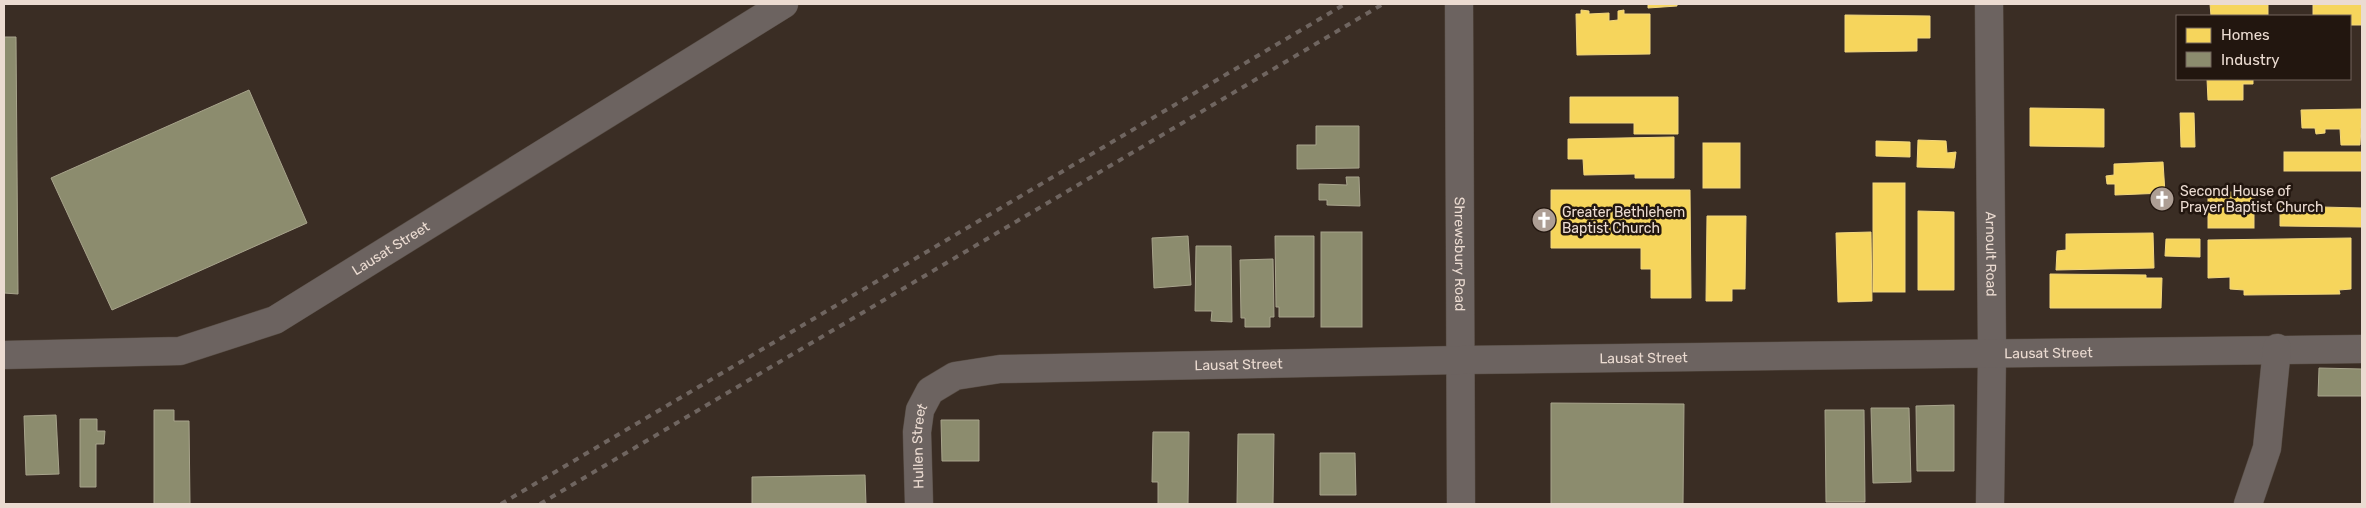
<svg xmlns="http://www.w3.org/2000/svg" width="2366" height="508" viewBox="0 0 2366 508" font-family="Rubik,sans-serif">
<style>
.homes{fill:#f6d55c;stroke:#f3d77f}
.industry{fill:#8c8c6e;stroke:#a8a48c}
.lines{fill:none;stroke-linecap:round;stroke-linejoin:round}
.minor-casing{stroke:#554a41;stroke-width:29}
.minor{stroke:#6c6360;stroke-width:28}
.rail{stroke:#6f6560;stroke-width:4;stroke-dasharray:6 6;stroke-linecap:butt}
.labels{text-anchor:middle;stroke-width:5;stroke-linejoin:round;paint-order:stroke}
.poi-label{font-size:14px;fill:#ebdbd1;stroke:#22160f;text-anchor:start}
.street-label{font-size:14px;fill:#ebdbd1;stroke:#22160f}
</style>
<rect width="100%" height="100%" fill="#3a2d24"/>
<g class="homes">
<path d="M 1648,4 L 1677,4 L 1677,6 L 1648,8 Z"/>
<path d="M 2210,4 L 2268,4 L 2268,16 L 2211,16 Z"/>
<path d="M 2313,4 L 2362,4 L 2362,25 L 2350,25 L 2350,16 L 2313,16 Z"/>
<path d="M 1581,10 L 1589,11 L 1589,14 L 1609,13 L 1609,21 L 1618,20 L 1618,11 L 1624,10 L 1624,14 L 1650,14 L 1650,54 L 1577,55 L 1576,14 L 1581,14 Z"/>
<path d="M 1845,15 L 1930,16 L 1930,38 L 1917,38 L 1917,51 L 1845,52 Z"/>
<path d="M 2207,79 L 2253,79 L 2253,84 L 2243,84 L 2243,100 L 2208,100 Z"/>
<path d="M 1570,97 L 1678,97 L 1678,134 L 1634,134 L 1634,123 L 1570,123 Z"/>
<path d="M 2030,108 L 2104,109 L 2104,147 L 2030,146 Z"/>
<path d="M 2362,109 L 2360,145 L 2341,145 L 2340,129 L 2325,129 L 2325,133 L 2316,134 L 2315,128 L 2302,128 L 2301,110 Z"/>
<path d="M 2180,113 L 2194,113 L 2195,147 L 2181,147 Z"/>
<path d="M 1674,137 L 1674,178 L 1635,178 L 1635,174 L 1584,175 L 1583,159 L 1568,159 L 1568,139 Z"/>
<path d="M 1918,140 L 1946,141 L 1947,153 L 1956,152 L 1954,168 L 1917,167 Z"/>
<path d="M 1876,141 L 1910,142 L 1910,157 L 1876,156 Z"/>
<rect x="1703" y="143" width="37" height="45"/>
<rect x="2284" y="152" width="78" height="19"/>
<path d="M 2163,162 L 2165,193 L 2115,195 L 2115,184 L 2107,184 L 2106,176 L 2114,175 L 2114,164 Z"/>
<rect x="1873" y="183" width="32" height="109"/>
<path d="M 1551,190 L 1690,190 L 1691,298 L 1651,298 L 1651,269 L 1641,269 L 1641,248 L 1551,248 Z"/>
<rect x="2208" y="192" width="46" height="36"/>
<path d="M 2280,206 L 2362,208 L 2362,227 L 2280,226 Z"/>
<path d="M 1918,211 L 1954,212 L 1954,290 L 1918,290 Z"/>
<path d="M 1707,216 L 1746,216 L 1745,289 L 1732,289 L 1732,301 L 1706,301 Z"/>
<path d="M 1871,232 L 1872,301 L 1838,302 L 1836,233 Z"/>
<path d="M 2153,233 L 2154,268 L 2056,270 L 2057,251 L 2066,250 L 2066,234 Z"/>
<path d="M 2351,238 L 2351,289 L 2339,290 L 2340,294 L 2244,295 L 2244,290 L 2230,289 L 2230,277 L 2208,278 L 2208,240 Z"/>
<path d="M 2166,239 L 2200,239 L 2200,257 L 2165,256 Z"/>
<path d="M 2050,274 L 2146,275 L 2146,278 L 2162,278 L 2161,308 L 2050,308 Z"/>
</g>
<g class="industry">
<path d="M 4,37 L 16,37 L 18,294 L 4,293 Z"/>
<path d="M 249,90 L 307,223 L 112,310 L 51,178 Z"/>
<path d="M 1316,126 L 1359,126 L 1359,168 L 1297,169 L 1297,145 L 1316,145 Z"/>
<path d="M 1346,177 L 1359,177 L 1360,206 L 1327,205 L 1327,200 L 1319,200 L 1319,184 L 1347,185 Z"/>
<rect x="1321" y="232" width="41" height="95"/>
<path d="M 1188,236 L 1191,285 L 1154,288 L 1152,238 Z"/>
<path d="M 1275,236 L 1314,236 L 1314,317 L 1279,317 L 1279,307 L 1276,307 Z"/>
<path d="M 1196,246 L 1231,246 L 1232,322 L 1211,321 L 1212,311 L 1195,311 Z"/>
<path d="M 1273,259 L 1274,317 L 1270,317 L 1270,327 L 1245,327 L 1245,318 L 1241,318 L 1240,260 Z"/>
<path d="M 2319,368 L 2362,369 L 2362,396 L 2318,396 Z"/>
<path d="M 1551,403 L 1684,404 L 1683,504 L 1551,504 Z"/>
<path d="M 1954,405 L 1954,471 L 1917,471 L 1916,406 Z"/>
<path d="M 1871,408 L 1909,408 L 1911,482 L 1873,483 Z"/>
<path d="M 154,410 L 174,410 L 174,421 L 189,421 L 190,504 L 154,504 Z"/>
<path d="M 1825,410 L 1864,410 L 1865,502 L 1826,502 Z"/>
<path d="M 56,415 L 59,474 L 26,475 L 24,416 Z"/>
<path d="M 80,419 L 97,419 L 97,431 L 105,431 L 104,444 L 96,444 L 96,487 L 80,487 Z"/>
<path d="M 941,420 L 979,420 L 979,461 L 942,461 Z"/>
<path d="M 1153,432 L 1189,432 L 1188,504 L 1158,504 L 1158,482 L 1152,482 Z"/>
<path d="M 1238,434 L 1274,434 L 1273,504 L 1237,504 Z"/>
<path d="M 1320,453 L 1355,453 L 1356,495 L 1320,495 Z"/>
<path d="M 865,475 L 866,504 L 752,504 L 752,477 Z"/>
</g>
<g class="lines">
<defs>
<g id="minor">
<path id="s1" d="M 1459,4 L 1461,504"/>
<path id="s2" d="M 1989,4 L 1992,353 L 1990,504"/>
<path id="s3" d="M 4,355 L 180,351 L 275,320 L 784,4"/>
<path id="s4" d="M 919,504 L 917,432 L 920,410 L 930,391 L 955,376 L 1000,369 L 1460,360 L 2362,349"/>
<path d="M 2248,504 L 2267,448 L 2277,348"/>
</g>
</defs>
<use href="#minor" class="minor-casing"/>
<use href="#minor" class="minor"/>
<g class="rail">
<path d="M 501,504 L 1345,4"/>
<path d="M 540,504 L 1383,4"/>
</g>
</g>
<defs>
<symbol id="church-disc" viewBox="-11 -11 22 22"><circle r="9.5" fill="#ad9e94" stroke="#22160f"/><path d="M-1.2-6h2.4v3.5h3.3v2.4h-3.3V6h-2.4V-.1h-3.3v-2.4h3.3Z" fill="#fff"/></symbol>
</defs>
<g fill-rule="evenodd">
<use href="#church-disc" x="2148" y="185" width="28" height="28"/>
<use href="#church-disc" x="1530" y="206" width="28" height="28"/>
</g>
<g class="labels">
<g class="poi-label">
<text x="2180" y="196">Second House of<tspan x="2180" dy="16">Prayer Baptist Church</tspan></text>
<text x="1562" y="217">Greater Bethlehem<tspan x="1562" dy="16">Baptist Church</tspan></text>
</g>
<g class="street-label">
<text dy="5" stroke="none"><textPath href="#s3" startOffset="412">Lausat Street</textPath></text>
<text dy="5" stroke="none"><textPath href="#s1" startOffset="250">Shrewsbury Road</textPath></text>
<text dy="5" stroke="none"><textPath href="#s2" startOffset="250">Arnoult Road</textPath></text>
<text dy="5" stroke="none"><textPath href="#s4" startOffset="1239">Lausat Street</textPath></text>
<text dy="5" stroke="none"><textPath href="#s4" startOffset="834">Lausat Street</textPath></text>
<text dy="5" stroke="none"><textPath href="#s4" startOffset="429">Lausat Street</textPath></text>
<text dy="5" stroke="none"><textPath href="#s4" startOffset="58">Hullen Street</textPath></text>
</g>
</g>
<rect width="2366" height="508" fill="none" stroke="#ebdbd1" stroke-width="10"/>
<rect x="2176" y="15" width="175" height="65" fill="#22160f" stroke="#72655d"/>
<rect x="2186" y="28" width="25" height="15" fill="#f6d55c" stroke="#72655d"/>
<text x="2221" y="40" font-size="15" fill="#ebdbd1">Homes</text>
<rect x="2186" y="52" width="25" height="15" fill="#8c8c6e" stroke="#72655d"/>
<text x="2221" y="65" font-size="15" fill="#ebdbd1">Industry</text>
</svg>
